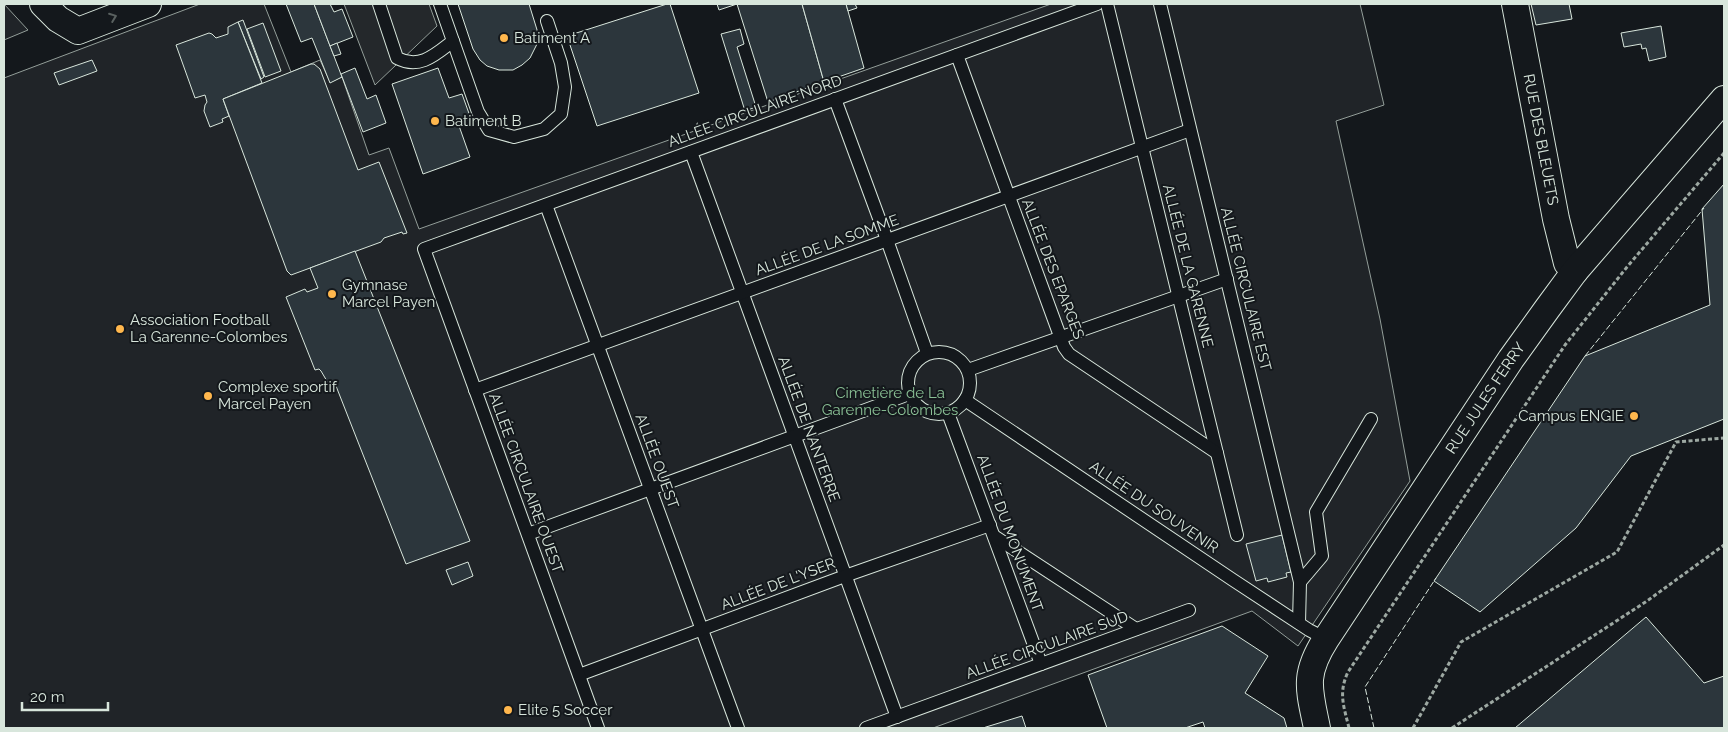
<svg xmlns="http://www.w3.org/2000/svg" width="1728" height="732" viewBox="0 0 1728 732" font-family="Raleway,sans-serif">
<style>
.green{fill:#202428;stroke:#939e99}
.parking{fill:#24282b;stroke:#939e99}
.building{fill:#2c363c;stroke:#d8e6dc}
.lines{fill:none;stroke-linecap:round;stroke-linejoin:round}
.lane-casing{stroke:#d8e6dc;stroke-width:14}
.street-casing{stroke:#d8e6dc;stroke-width:28}
.path{stroke:#9da8a2;stroke-width:3;stroke-dasharray:4 2.5;stroke-linecap:butt}
.lane{stroke:#14181c;stroke-width:12}
.street{stroke:#14181c;stroke-width:26}
.fence{stroke:#d8e6dc;stroke-width:1;stroke-dasharray:6 2.5;stroke-linecap:butt}
.oneway{stroke:#59605f}
.poi-dot{fill:#ffb74d;stroke:#14181c;stroke-width:2}
.labels{text-anchor:middle;stroke-width:4;stroke-linejoin:round;paint-order:stroke}
.poi-label{font-size:15px;fill:#d8e6dc;stroke:#14181c;text-anchor:start}
.street-label{font-size:15px;fill:#d8e6dc;stroke:#14181c}
.park-label{font-size:15px;fill:#8ac095;stroke:#14181c}
</style>
<rect width="100%" height="100%" fill="#14181c"/>
<g class="green">
<path d="M 4,4 L 28,30 L 4,40 Z"/>
<path d="M 200,4 L 264,4 L 291,72 L 320,60 L 330,82 L 342,77 L 369,155 L 389,148 L 419,229 L 1051,4 L 1360,4 L 1384,105 L 1336,121 L 1380,319 L 1410,481 L 1298,646 L 1252,611 L 933,728 L 4,728 L 4,78 Z"/>
</g>
<path class="parking" d="M 344,4 L 429,4 L 437,26 L 375,85 Z"/>
<g class="building">
<path d="M 286,4 L 314,4 L 342,77 L 330,83 L 312,38 L 301,42 Z"/>
<path d="M 314,4 L 330,4 L 334,12 L 342,9 L 353,37 L 330,46 Z"/>
<path d="M 458,4 L 529,4 L 538,33 L 537,44 L 530,58 L 522,65 L 513,70 L 499,70 L 487,66 L 480,60 L 473,49 Z"/>
<path d="M 667,4 L 670,4 L 699,93 L 597,126 L 567,36 Z"/>
<path d="M 717,4 L 802,4 L 824,82 L 768,102 L 737,4 L 719,10 Z"/>
<path d="M 802,4 L 846,4 L 864,68 L 824,82 Z"/>
<path d="M 846,4 L 855,4 L 857,8 L 848,11 Z"/>
<path d="M 1531,4 L 1569,4 L 1572,19 L 1536,25 Z"/>
<path d="M 243,20 L 264,77 L 261,79 L 238,22 Z"/>
<path d="M 238,22 L 262,83 L 223,99 L 229,116 L 222,119 L 223,122 L 210,127 L 204,111 L 205,105 L 207,102 L 205,95 L 195,98 L 176,45 L 209,33 L 212,34 L 216,38 L 228,34 L 228,27 Z"/>
<path d="M 263,23 L 281,71 L 265,77 L 247,29 Z"/>
<path d="M 1661,26 L 1666,57 L 1649,61 L 1646,48 L 1642,49 L 1641,44 L 1624,47 L 1621,33 Z"/>
<path d="M 740,29 L 744,44 L 737,47 L 756,107 L 745,111 L 721,34 Z"/>
<path d="M 337,43 L 341,54 L 334,56 L 330,46 Z"/>
<path d="M 92,60 L 97,71 L 59,85 L 54,73 Z"/>
<path d="M 311,64 L 314,64 L 320,69 L 358,170 L 379,162 L 407,233 L 403,234 L 402,232 L 384,238 L 381,242 L 291,275 L 287,271 L 223,99 Z"/>
<path d="M 355,68 L 367,99 L 376,95 L 386,123 L 363,132 L 341,74 Z"/>
<path d="M 438,68 L 449,98 L 462,94 L 471,119 L 458,123 L 470,157 L 423,174 L 392,84 Z"/>
<path d="M 1724,184 L 1724,419 L 1631,456 L 1576,528 L 1480,612 L 1434,581 L 1585,356 L 1710,305 L 1702,209 Z"/>
<path d="M 355,251 L 470,541 L 406,564 L 336,386 L 331,388 L 321,371 L 319,369 L 315,370 L 286,297 L 305,289 L 307,292 L 318,288 L 310,268 Z"/>
<path d="M 1282,535 L 1291,572 L 1286,573 L 1287,577 L 1268,582 L 1267,578 L 1256,581 L 1246,544 Z"/>
<path d="M 468,562 L 473,576 L 452,585 L 446,570 Z"/>
<path d="M 1646,617 L 1704,683 L 1724,676 L 1724,728 L 1515,728 Z"/>
<path d="M 1222,626 L 1268,656 L 1245,693 L 1284,718 L 1287,728 L 1205,728 L 1203,722 L 1185,728 L 1107,728 L 1088,675 Z"/>
<path d="M 1022,716 L 1026,728 L 983,728 L 986,727 Z"/>
</g>
<g class="lines">
<defs>
<g id="lane">
<path d="M 379,4 L 397,58 C 420,70 436,54 453,41 L 440,4"/>
<path d="M 1107,4 L 1237,535"/>
<path d="M 1160,4 L 1300,582 L 1299,623"/>
<path d="M 453,41 L 478,112 L 489,130 L 514,137 L 544,129 L 561,114 L 565,87 L 561,63 L 547,21"/>
<path d="M 957,55 L 1064,347 L 1069,354 L 1217,453"/>
<path d="M 835,99 L 887,240 L 927,353"/>
<path d="M 691,152 L 897,717"/>
<path d="M 546,205 L 738,728"/>
<circle cx="939" cy="383" r="31"/>
<path d="M 968,370 L 1227,279"/>
<path d="M 475,390 L 1190,130"/>
<path d="M 965,400 L 1233,580 L 1309,630 L 1326,639"/>
<path d="M 948,413 L 1041,664"/>
<path d="M 528,534 L 909,394"/>
<path d="M 994,536 L 1136,629"/>
<path d="M 1300,582 L 1322,556 L 1316,512 L 1371,419"/>
<path d="M 579,675 L 845,576 L 990,525"/>
<path d="M 598,728 L 424,249 L 1097,4"/>
<path d="M 866,728 L 1189,610"/>
</g>
<g id="street">
<path d="M 43,4 L 58,19 L 78,31 L 148,4"/>
<path id="s1" d="M 1515,4 L 1556,219 L 1567,263 L 1575,271"/>
<path id="s2" d="M 1317,728 C 1309,689 1303,675 1326,639 L 1511,359 L 1547,309 L 1575,271 L 1724,99"/>
</g>
</defs>
<use href="#lane" class="lane-casing"/>
<use href="#street" class="street-casing"/>
<g class="path">
<path d="M 1349,728 C 1344,707 1338,693 1348,672 L 1565,345 L 1627,267 L 1724,153"/>
<path d="M 1413,728 L 1461,642 L 1617,552 L 1676,442 L 1724,438"/>
<path d="M 1452,728 L 1647,601 L 1724,545"/>
</g>
<use href="#lane" class="lane"/>
<use href="#street" class="street"/>
<g class="fence">
<path d="M 1585,356 L 1704,208"/>
<path d="M 1374,728 L 1365,687 L 1436,578"/>
</g>
</g>
<defs><path id="oneway-chevron" d="M-2-3.5L2.5 0L-2 3.5" fill="none" stroke-width="1.6" stroke-linecap="round" stroke-linejoin="round" transform="scale(1.25)"/></defs>
<use class="oneway" href="#oneway-chevron" transform="translate(113 17) rotate(-21)"/>
<g class="poi-dot">
<circle cx="504" cy="38" r="5"/>
<circle cx="435" cy="121" r="5"/>
<circle cx="332" cy="294" r="5"/>
<circle cx="120" cy="329" r="5"/>
<circle cx="208" cy="396" r="5"/>
<circle cx="1634" cy="416" r="5"/>
<circle cx="508" cy="710" r="5"/>
</g>
<g class="labels">
<g class="poi-label">
<text x="514" y="43">Batiment A</text>
<text x="445" y="126">Batiment B</text>
<text x="342" y="290">Gymnase<tspan x="342" dy="17">Marcel Payen</tspan></text>
<text x="130" y="325">Association Football<tspan x="130" dy="17">La Garenne-Colombes</tspan></text>
<text x="218" y="392">Complexe sportif<tspan x="218" dy="17">Marcel Payen</tspan></text>
<text x="1624" y="421" text-anchor="end">Campus ENGIE</text>
<text x="518" y="715">Elite 5 Soccer</text>
</g>
<g class="street-label">
<text transform="translate(755 111) rotate(-20)" y="5">ALLÉE CIRCULAIRE NORD</text>
<text dy="5" stroke="none"><textPath href="#s1" startOffset="138">RUE DES BLEUETS</textPath></text>
<text transform="translate(827 245) rotate(-20)" y="5">ALLÉE DE LA SOMME</text>
<text transform="translate(1188 266) rotate(76)" y="5">ALLÉE DE LA GARENNE</text>
<text transform="translate(1053 269) rotate(69)" y="5">ALLÉE DES EPARGES</text>
<text transform="translate(1246 289) rotate(76)" y="5">ALLÉE CIRCULAIRE EST</text>
<text dy="5" stroke="none"><textPath href="#s2" startOffset="382">RUE JULES FERRY</textPath></text>
<text transform="translate(809 429) rotate(70)" y="5">ALLÉE DE NANTERRE</text>
<text transform="translate(657 461) rotate(70)" y="5">ALLÉE OUEST</text>
<text transform="translate(526 483) rotate(70)" y="5">ALLÉE CIRCULAIRE OUEST</text>
<text transform="translate(1154 507) rotate(34)" y="5">ALLÉE DU SOUVENIR</text>
<text transform="translate(1010 533) rotate(70)" y="5">ALLÉE DU MONUMENT</text>
<text transform="translate(778 584) rotate(-21)" y="5">ALLÉE DE L'YSER</text>
<text transform="translate(1047 645) rotate(-20)" y="5">ALLÉE CIRCULAIRE SUD</text>
</g>
<g class="park-label">
<text x="890" y="398">Cimetière de La<tspan x="890" dy="17">Garenne-Colombes</tspan></text>
</g>
</g>
<rect width="1728" height="732" fill="none" stroke="#d8e6dc" stroke-width="10"/>
<path d="M22 702v8h86v-8" fill="none" stroke="#d8e6dc" stroke-width="2.5"/>
<text x="30" y="702" font-size="15" fill="#d8e6dc" stroke="#14181c" stroke-width="4" paint-order="stroke">20 m</text>
</svg>
